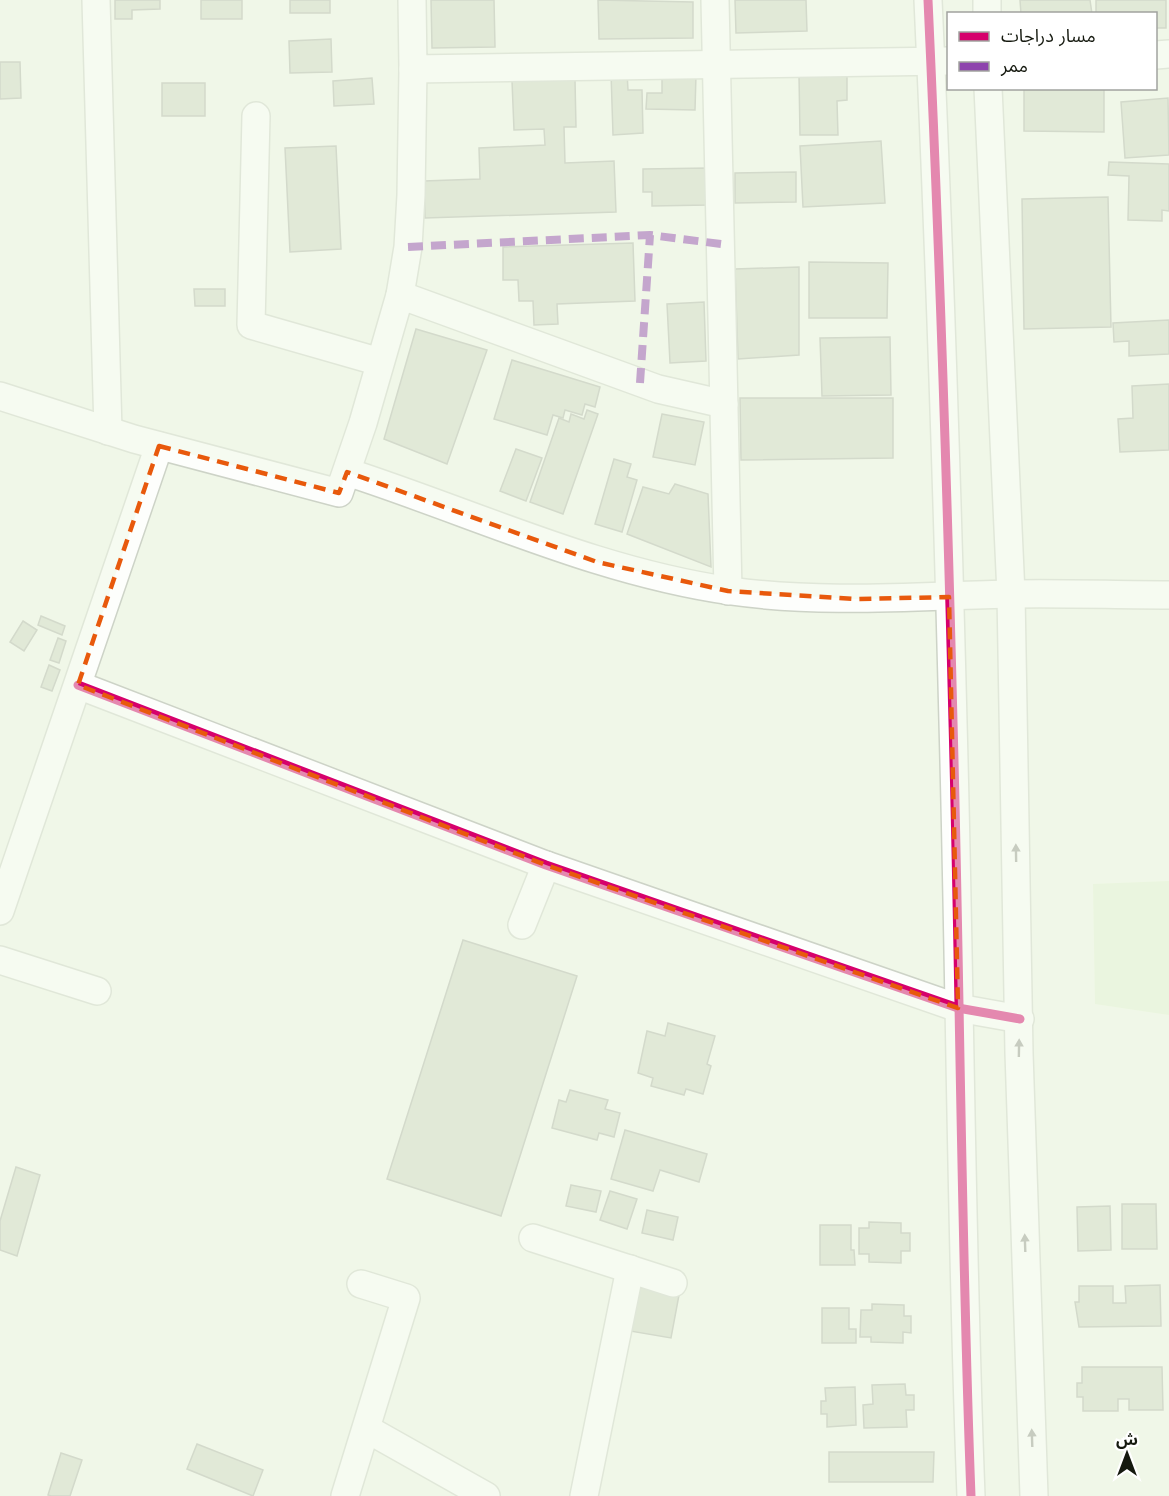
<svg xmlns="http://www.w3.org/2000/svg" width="1169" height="1496" viewBox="0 0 1169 1496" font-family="Jost,'Noto Sans Arabic',sans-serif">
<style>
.green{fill:#e3f2d4}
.building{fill:#ced7c4;stroke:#b0b5a9;stroke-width:1.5}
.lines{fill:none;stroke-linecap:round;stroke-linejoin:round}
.minor-casing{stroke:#cdd3c7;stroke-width:30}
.minor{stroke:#fdfefc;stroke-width:27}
.quiet{stroke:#8e44ad;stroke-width:8;stroke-dasharray:15 8;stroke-linecap:butt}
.cycleway-casing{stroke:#fff;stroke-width:13}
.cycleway{stroke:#d6006c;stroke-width:9}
.oneway{fill:#959791}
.marked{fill:none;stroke:#e8590c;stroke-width:4.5;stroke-dasharray:12 8;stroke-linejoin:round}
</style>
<rect width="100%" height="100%" fill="#f0f7e8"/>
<path class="green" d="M 1169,881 L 1169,1015 L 1095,1004 L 1093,884 Z"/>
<g class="building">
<path d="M 115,0 L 160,0 L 160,9 L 132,10 L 132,19 L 115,19 Z"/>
<rect x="201" y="0" width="41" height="19"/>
<rect x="290" y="0" width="40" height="13"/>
<path d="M 431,0 L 494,0 L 495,47 L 432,48 Z"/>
<path d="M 598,0 L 693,2 L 693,38 L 599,39 Z"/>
<path d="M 735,0 L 806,0 L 807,31 L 736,33 Z"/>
<path d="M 1020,0 L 1090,0 L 1092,14 L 1021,14 Z"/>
<path d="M 1096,0 L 1166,0 L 1166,28 L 1156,28 L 1156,14 L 1096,14 Z"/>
<path d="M 331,39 L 332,72 L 290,73 L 289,41 Z"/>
<path d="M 0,62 L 20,62 L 21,98 L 0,99 Z"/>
<path d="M 627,72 L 628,90 L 642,90 L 643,133 L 613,135 L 611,73 Z"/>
<path d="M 662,74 L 696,75 L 695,110 L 646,109 L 647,93 L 662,93 Z"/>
<path d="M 847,74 L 847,100 L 837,101 L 838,135 L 800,135 L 799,75 Z"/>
<path d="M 372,78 L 374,104 L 334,106 L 333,81 Z"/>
<path d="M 575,80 L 576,127 L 564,127 L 565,163 L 614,161 L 616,212 L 425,218 L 424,181 L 480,179 L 479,148 L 545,145 L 544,129 L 514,130 L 512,81 Z"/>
<rect x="162" y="83" width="43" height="33"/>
<path d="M 1024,88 L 1104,88 L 1104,132 L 1024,131 Z"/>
<path d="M 1168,98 L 1169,155 L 1125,158 L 1121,102 Z"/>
<path d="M 881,141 L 885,203 L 803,207 L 800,146 Z"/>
<path d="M 336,146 L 341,249 L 290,252 L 285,148 Z"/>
<path d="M 1109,162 L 1169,164 L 1169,211 L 1162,210 L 1162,221 L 1128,220 L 1129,176 L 1108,175 Z"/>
<path d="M 708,168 L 708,205 L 652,206 L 652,192 L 643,192 L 643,169 Z"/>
<path d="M 796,172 L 796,202 L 735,203 L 735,173 Z"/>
<path d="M 1108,197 L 1111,327 L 1024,329 L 1022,199 Z"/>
<path d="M 633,243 L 635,301 L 557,304 L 558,324 L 534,325 L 533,301 L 519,301 L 518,280 L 503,280 L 503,247 Z"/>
<path d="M 809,262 L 888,263 L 887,318 L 809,318 Z"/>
<path d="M 799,267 L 799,355 L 738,359 L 735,269 Z"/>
<path d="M 194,289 L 225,289 L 225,306 L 195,306 Z"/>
<path d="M 704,302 L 706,361 L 670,363 L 667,304 Z"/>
<path d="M 1169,320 L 1169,354 L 1129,356 L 1129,341 L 1114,342 L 1113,323 Z"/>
<path d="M 416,329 L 487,350 L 447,464 L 384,439 Z"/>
<path d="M 890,337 L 891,395 L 822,396 L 820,338 Z"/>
<path d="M 512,360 L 600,387 L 595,407 L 585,404 L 582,415 L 565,410 L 563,418 L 553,415 L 547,435 L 494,419 Z"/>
<path d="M 1169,384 L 1169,450 L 1120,452 L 1118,419 L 1133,418 L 1132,386 Z"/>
<path d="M 740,398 L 893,398 L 893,458 L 741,460 Z"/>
<path d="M 587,410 L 598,414 L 563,514 L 530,502 L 559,418 L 569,422 L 571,414 L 584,419 Z"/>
<path d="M 662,414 L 704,422 L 695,465 L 653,457 Z"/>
<path d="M 516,449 L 542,458 L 526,501 L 500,491 Z"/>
<path d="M 614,459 L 631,464 L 627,477 L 637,480 L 622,532 L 595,524 Z"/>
<path d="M 675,484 L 708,494 L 711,567 L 627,534 L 643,487 L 669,494 Z"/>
<path d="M 41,616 L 65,626 L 62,635 L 38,625 Z"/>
<path d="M 23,621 L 37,630 L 24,651 L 10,642 Z"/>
<path d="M 58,638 L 66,641 L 59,663 L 50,660 Z"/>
<path d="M 49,665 L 60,670 L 52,691 L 41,687 Z"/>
<path d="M 463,940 L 577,976 L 501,1216 L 387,1179 Z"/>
<path d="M 668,1023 L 715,1036 L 707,1064 L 711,1066 L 703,1094 L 686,1089 L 684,1095 L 651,1086 L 653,1078 L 638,1073 L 647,1031 L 665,1036 Z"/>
<path d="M 570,1090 L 608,1100 L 605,1109 L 620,1113 L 614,1137 L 599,1133 L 597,1140 L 552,1128 L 559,1100 L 566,1102 Z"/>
<path d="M 625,1130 L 707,1154 L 699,1182 L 660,1170 L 653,1191 L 611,1179 Z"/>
<path d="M 16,1167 L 40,1175 L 17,1256 L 0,1250 L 0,1221 Z"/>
<path d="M 571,1185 L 601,1191 L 596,1212 L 566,1206 Z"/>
<path d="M 610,1191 L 637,1199 L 627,1229 L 600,1220 Z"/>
<path d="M 1122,1204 L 1156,1204 L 1157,1249 L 1122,1249 Z"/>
<path d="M 1110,1206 L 1111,1250 L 1078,1251 L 1077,1207 Z"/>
<path d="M 647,1210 L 678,1217 L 673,1240 L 642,1233 Z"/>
<path d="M 869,1222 L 901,1223 L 901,1233 L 910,1233 L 910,1251 L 901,1251 L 901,1263 L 869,1262 L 869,1254 L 859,1254 L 859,1228 L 869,1228 Z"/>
<path d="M 820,1225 L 851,1225 L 851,1250 L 854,1250 L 855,1265 L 820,1265 Z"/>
<path d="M 1160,1285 L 1161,1326 L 1079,1327 L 1075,1302 L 1079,1302 L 1079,1286 L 1113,1286 L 1113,1303 L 1126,1303 L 1125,1286 Z"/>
<path d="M 638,1287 L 679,1295 L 671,1338 L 630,1331 Z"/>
<path d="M 872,1304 L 904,1305 L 904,1316 L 911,1316 L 911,1333 L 903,1332 L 903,1343 L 871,1342 L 871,1337 L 860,1337 L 861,1310 L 872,1310 Z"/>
<path d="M 822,1308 L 849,1308 L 849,1329 L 856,1329 L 856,1343 L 822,1343 Z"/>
<path d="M 1082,1367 L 1162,1367 L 1163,1410 L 1129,1410 L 1129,1399 L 1118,1399 L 1118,1411 L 1083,1411 L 1083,1397 L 1077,1397 L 1077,1383 L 1082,1383 Z"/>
<path d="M 905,1384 L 906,1395 L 914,1395 L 914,1410 L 906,1410 L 907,1427 L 864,1428 L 863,1405 L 873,1404 L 872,1385 Z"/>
<path d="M 855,1387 L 856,1425 L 827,1427 L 827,1414 L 821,1414 L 821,1401 L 826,1401 L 825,1388 Z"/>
<path d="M 197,1444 L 263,1470 L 253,1496 L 187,1469 Z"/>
<path d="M 829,1452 L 934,1452 L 933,1482 L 829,1482 Z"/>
<path d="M 61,1453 L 82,1460 L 70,1496 L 51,1496 L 48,1495 Z"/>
</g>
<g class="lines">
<defs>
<g id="minor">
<path d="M 96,0 L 108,431"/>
<path d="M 412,0 L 413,69 L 948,61"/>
<path d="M 715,0 L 728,591"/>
<path d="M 928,0 C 939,240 947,481 953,722 C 960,980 961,1238 971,1496"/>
<path d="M 987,0 L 987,14"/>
<path d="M 1156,55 L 1169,54"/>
<path d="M 988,88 L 1011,594 L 1019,1053 L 1034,1496"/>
<path d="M 256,116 L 251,325 L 380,362"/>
<path d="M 400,295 L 658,389 L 724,404"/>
<path d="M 0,396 L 134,439 L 339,493 L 363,423 L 400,295 L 408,247 L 411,195 L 413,69"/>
<path d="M 347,472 C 474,513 597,572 731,591 C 824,604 917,596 1011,594 C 1063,593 1116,595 1169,595"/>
<path d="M 78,685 L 546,865 L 958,1008 L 1020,1019"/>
<path d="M 0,911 L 159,446"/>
<path d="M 522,925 L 546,865"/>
<path d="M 0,960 L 97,991"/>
<path d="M 533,1238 L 673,1283"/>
<path d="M 367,1429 L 486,1496"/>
<path d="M 345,1496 L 406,1298 L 361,1284"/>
<path d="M 584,1496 L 630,1269"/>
</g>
</defs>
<use href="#minor" class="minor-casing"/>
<use href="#minor" class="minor"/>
<g class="quiet">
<path d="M 408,247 L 650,235 L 721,244"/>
<path d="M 640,383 L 650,235"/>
</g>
<defs>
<g id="cycleway">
<path d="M 928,0 C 939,240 947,481 953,722 C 960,980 961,1238 971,1496"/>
<path d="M 78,685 L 546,865 L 958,1008 L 1020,1019"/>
</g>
</defs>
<use href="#cycleway" class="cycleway-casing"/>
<use href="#cycleway" class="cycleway"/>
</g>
<defs><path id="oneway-solid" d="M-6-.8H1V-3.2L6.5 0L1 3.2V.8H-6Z" transform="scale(1.5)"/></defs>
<g class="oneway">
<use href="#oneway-solid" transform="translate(1016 853) rotate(-91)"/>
<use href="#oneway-solid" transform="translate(1019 1048) rotate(-89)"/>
<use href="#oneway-solid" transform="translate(1025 1243) rotate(-92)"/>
<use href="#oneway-solid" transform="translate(1032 1438) rotate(-92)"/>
</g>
<path d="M0 0H1169V1496H0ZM 159,446 L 339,493 L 347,472 L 597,562 L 728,591 L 855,599 L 949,597 L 958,1008 L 546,865 L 78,685 Z" fill="#f0f7e8" fill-opacity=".55" fill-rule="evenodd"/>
<path class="marked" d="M 159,446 L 339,493 L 347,472 L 597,562 L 728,591 L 855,599 L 949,597 L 958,1008 L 546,865 L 78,685 Z"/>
<rect x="947" y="12" width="210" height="78" fill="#ffffff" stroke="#a1a39f" stroke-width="1.5"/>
<rect x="959" y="32" width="30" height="9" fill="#d6006c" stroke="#a1a39f" stroke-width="1.5"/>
<text x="1001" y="42" font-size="18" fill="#15190f">مسار دراجات</text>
<rect x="959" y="62" width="30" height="9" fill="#8e44ad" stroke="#a1a39f" stroke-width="1.5"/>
<text x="1001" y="72" font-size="18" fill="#15190f">ممر</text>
<g transform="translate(1127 1454)" stroke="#ffffff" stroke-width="4.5" paint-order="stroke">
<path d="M0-4.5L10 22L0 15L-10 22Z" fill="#15190f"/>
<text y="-9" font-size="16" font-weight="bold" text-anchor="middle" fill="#15190f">ش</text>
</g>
</svg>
